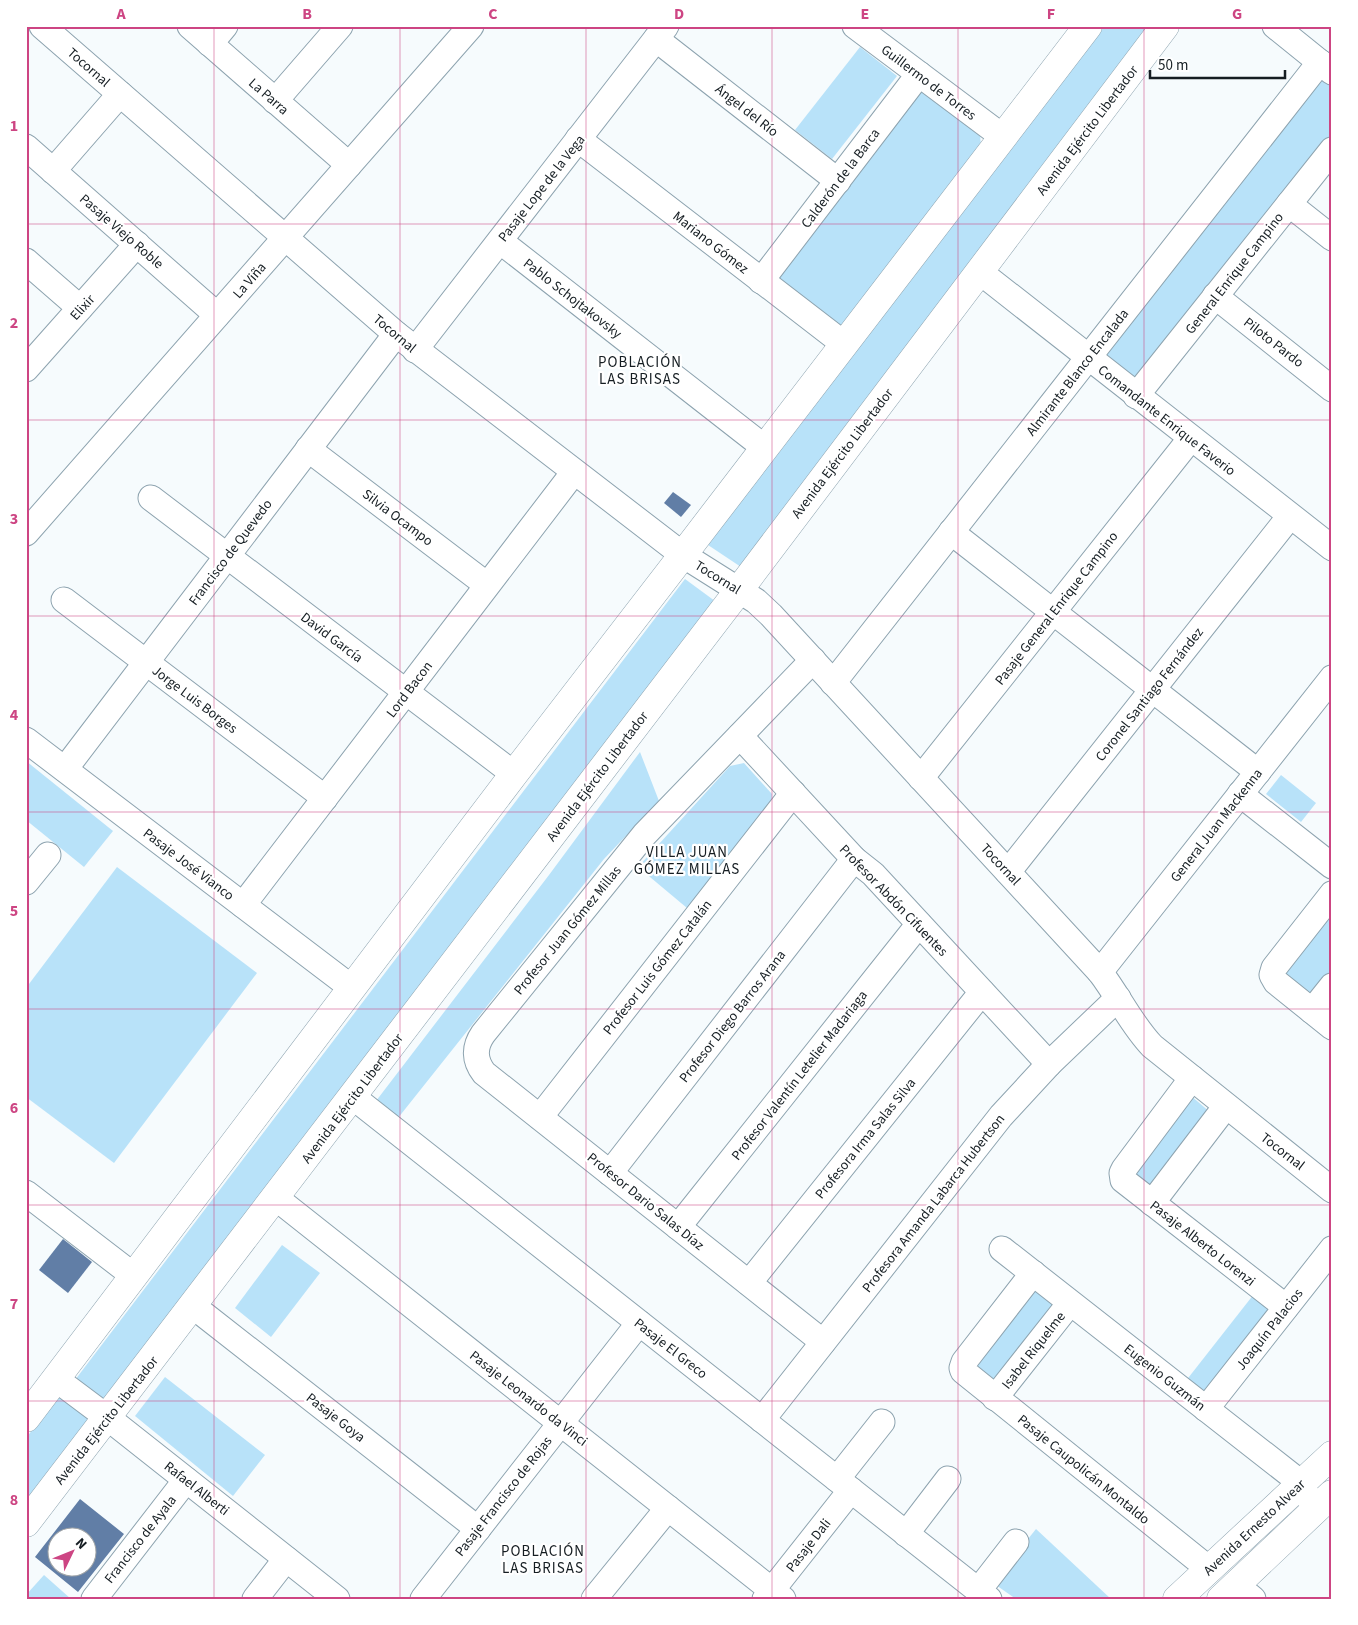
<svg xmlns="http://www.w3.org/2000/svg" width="1358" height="1625" viewBox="0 0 1358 1625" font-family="'Source Sans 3',sans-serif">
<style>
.green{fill:#b8e2f9}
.building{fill:#617ea6;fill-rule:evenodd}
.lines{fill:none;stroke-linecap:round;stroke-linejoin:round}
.minor-casing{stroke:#8da3af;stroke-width:27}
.major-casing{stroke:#8da3af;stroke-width:29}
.minor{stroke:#fff;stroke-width:25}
.major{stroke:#fff;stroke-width:28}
.grid{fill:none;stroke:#cd4583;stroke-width:1;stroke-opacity:0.55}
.labels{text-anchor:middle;stroke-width:4.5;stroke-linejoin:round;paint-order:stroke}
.street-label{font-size:14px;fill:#151d22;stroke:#fff}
.neighbourhood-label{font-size:15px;letter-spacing:1px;fill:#151d22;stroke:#fff}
.neatline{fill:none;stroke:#cd4583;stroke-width:2}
.grid-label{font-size:16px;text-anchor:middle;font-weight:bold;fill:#cd4583}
</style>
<rect width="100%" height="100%" fill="#f6fbfd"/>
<g class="green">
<path d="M 1099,26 L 1157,26 L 744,569 L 708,545 Z"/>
<path d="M 860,47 L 897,76 L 832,159 L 795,130 Z"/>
<path d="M 1318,75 L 1332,85 L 1332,137 L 1141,381 L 1131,380 L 1099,354 Z"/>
<path d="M 920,91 L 980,133 L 981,148 L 845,324 L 838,325 L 779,282 L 776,272 Z"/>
<path d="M 685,579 L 719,604 L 106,1403 L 75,1380 Z"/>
<path d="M 640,752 L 659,801 L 604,859 L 398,1118 L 376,1101 L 549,875 Z"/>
<path d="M 26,761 L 113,831 L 84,867 L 26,820 Z"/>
<path d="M 744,763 L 772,794 L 771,805 L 687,908 L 638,867 L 730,766 Z"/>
<path d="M 1281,775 L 1316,803 L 1301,822 L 1266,794 Z"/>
<path d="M 117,867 L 257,973 L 114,1163 L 26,1097 L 26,988 Z"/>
<path d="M 1332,905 L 1332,970 L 1311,998 L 1278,972 Z"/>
<path d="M 1190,1095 L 1211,1113 L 1152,1191 L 1131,1174 Z"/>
<path d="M 282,1245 L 320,1273 L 271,1337 L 235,1308 Z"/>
<path d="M 1037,1285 L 1062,1305 L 998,1385 L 971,1369 Z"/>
<path d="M 1254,1294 L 1275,1310 L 1207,1399 L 1185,1382 Z"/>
<path d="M 165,1377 L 265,1455 L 233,1496 L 135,1416 Z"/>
<path d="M 59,1396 L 91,1420 L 26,1500 L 26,1438 Z"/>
<path d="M 1036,1529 L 1111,1599 L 1016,1599 L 993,1583 Z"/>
<path d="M 44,1575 L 71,1599 L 26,1599 L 26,1595 Z"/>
</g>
<g class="building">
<path d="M 673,492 L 691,505 L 681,517 L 664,503 Z"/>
<path d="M 63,1239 L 92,1262 L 68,1293 L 39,1270 Z"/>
<path d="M 80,1499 L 124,1534 L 78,1592 L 35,1557 ZM 58,1538 L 88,1538 L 88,1568 L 58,1568 Z"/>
</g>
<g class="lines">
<defs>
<g id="minor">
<path d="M 42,26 L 396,334 L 683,555 L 756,601 L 771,615 L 1100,972 C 1119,997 1131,1024 1152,1046 L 1332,1190"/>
<path d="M 190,26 L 349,165"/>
<path d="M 855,26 L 1003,137"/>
<path d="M 1275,26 L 1332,72"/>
<path d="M 656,39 L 838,181"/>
<path d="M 210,44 L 225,26"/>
<path d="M 275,101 L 340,26"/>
<path d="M 578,139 L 844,344"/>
<path d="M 26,147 L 217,315"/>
<path d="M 53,171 L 120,94"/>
<path d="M 1289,204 L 1332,238"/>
<path d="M 500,241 L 765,448"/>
<path d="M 26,261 L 80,308"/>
<path d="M 980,272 L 1332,548"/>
<path d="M 761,281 L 919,74"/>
<path d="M 1215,296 L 1332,389"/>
<path d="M 415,350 L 666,26"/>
<path d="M 26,369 L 137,244"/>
<path d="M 1136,396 L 1332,150"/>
<path d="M 308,449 L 487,585"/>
<path d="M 151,498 L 514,774"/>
<path d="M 951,532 L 1258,772"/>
<path d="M 26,533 L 471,26"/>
<path d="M 64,600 L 325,798"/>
<path d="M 813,660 L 644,835 L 483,1034 C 474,1047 474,1060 484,1073 L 823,1342"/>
<path d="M 833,683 L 1320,62"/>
<path d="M 740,736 L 854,859 L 873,874 L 1049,1064"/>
<path d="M 26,740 L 352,988"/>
<path d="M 65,769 L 396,334"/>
<path d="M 921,778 L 1191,438"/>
<path d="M 1240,794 L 1332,866"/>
<path d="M 1008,872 L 1290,516"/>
<path d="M 26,882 L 48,855"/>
<path d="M 1332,894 L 1274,968 L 1272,975 L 1276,982 L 1332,1027"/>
<path d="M 243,905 L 574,472"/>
<path d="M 1100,972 L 1332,678"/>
<path d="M 1312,1011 L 1332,986"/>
<path d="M 1192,1078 L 1124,1169 L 1122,1173 L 1123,1180 L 1286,1307"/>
<path d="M 353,1097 L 989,1599"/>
<path d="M 540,1117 L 793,793"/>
<path d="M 610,1173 L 854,859"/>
<path d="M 26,1193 L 134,1276"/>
<path d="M 276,1198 L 783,1599"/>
<path d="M 1152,1203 L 1226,1106"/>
<path d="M 678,1227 L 919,924"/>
<path d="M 1002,1249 L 1301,1483 L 1303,1493 L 1311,1499"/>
<path d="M 1033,1273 L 964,1362 L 962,1368 L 963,1371 L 1209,1569"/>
<path d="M 749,1283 L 982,992"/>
<path d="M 193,1306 L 478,1529"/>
<path d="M 56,1379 L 108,1418 L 337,1599"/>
<path d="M 995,1398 L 1070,1303"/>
<path d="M 1206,1409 L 1332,1249"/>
<path d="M 762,1420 L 1001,1116 L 1049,1064 L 1118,998"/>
<path d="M 837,1479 L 882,1422"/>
<path d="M 906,1534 L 948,1479"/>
<path d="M 1236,1585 L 1253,1599"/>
<path d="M 978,1591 L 1016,1542"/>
<path d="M 94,1599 L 186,1480"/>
<path d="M 255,1599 L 286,1559"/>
<path d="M 423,1599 L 639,1323"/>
<path d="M 594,1599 L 668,1508"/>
<path d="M 765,1599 L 851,1490"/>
</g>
<g id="major">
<path d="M 26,1418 L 514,774 L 672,569 L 1088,26"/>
<path d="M 26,1523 L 739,590 L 1165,26"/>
<path d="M 1177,1599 L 1332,1455"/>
<path d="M 1221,1599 L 1332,1494"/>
</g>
</defs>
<use href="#minor" class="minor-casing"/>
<use href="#major" class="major-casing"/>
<use href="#minor" class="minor"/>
<use href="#major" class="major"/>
</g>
<path class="grid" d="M 214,26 L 214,1599M 400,26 L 400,1599M 586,26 L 586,1599M 772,26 L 772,1599M 958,26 L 958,1599M 1144,26 L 1144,1599M 26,224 L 1332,224M 26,420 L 1332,420M 26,616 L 1332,616M 26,812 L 1332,812M 26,1009 L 1332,1009M 26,1205 L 1332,1205M 26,1401 L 1332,1401"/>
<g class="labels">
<g class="street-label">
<text transform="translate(89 67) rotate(41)" y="5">Tocornal</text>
<text transform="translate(929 82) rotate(37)" y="5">Guillermo de Torres</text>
<text transform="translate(269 96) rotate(41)" y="5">La Parra</text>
<text transform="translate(747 110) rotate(38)" y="5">Ángel del Río</text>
<text transform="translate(1087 130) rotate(-53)" y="5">Avenida Ejército Libertador</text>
<text transform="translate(840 178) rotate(-53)" y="5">Calderón de la Barca</text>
<text transform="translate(541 188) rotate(-52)" y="5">Pasaje Lope de la Vega</text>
<text transform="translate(122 231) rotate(41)" y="5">Pasaje Viejo Roble</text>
<text transform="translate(711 242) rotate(38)" y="5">Mariano Gómez</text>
<text transform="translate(1234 273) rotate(-52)" y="5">General Enrique Campino</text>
<text transform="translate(249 280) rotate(-49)" y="5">La Viña</text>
<text transform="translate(573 298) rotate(38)" y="5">Pablo Schojtakovsky</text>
<text transform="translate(82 307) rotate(-48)" y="5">Elixir</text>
<text transform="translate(395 333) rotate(40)" y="5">Tocornal</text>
<text transform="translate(1274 342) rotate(38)" y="5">Piloto Pardo</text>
<text transform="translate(1077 372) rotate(-52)" y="5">Almirante Blanco Encalada</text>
<text transform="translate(1167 420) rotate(38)" y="5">Comandante Enrique Faverio</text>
<text transform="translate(842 453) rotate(-53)" y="5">Avenida Ejército Libertador</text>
<text transform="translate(398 517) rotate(37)" y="5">Silvia Ocampo</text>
<text transform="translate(230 552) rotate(-53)" y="5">Francisco de Quevedo</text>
<text transform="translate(718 577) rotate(32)" y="5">Tocornal</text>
<text transform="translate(1056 608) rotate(-52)" y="5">Pasaje General Enrique Campino</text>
<text transform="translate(332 637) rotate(37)" y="5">David García</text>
<text transform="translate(409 689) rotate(-53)" y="5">Lord Bacon</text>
<text transform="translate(1149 694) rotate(-52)" y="5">Coronel Santiago Fernández</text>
<text transform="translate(195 699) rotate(37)" y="5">Jorge Luis Borges</text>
<text transform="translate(597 776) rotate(-53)" y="5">Avenida Ejército Libertador</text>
<text transform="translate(1216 825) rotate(-52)" y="5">General Juan Mackenna</text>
<text transform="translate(189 864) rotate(37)" y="5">Pasaje José Vianco</text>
<text transform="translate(1001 864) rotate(47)" y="5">Tocornal</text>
<text transform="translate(894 900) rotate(46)" y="5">Profesor Abdón Cifuentes</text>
<text transform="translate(567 930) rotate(-51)" y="5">Profesor Juan Gómez Millas</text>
<text transform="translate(657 967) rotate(-52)" y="5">Profesor Luis Gómez Catalán</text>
<text transform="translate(732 1016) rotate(-52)" y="5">Profesor Diego Barros Arana</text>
<text transform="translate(799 1075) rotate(-52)" y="5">Profesor Valentín Letelier Madariaga</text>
<text transform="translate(352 1098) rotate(-53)" y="5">Avenida Ejército Libertador</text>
<text transform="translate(865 1138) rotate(-51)" y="5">Profesora Irma Salas Silva</text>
<text transform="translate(1283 1151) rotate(38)" y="5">Tocornal</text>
<text transform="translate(646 1201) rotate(39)" y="5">Profesor Dario Salas Díaz</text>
<text transform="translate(933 1203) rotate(-52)" y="5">Profesora Amanda Labarca Hubertson</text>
<text transform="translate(1203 1243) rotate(38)" y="5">Pasaje Alberto Lorenzi</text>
<text transform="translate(1269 1329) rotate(-52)" y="5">Joaquín Palacios</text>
<text transform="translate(671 1348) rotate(38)" y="5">Pasaje El Greco</text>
<text transform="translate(1033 1350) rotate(-52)" y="5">Isabel Riquelme</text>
<text transform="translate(1165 1377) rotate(38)" y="5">Eugenio Guzmán</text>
<text transform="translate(529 1398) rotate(38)" y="5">Pasaje Leonardo da Vinci</text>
<text transform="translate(336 1417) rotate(38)" y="5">Pasaje Goya</text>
<text transform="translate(106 1420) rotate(-52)" y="5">Avenida Ejército Libertador</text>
<text transform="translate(1084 1469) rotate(39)" y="5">Pasaje Caupolicán Montaldo</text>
<text transform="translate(197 1488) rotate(38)" y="5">Rafael Alberti</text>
<text transform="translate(503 1496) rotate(-52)" y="5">Pasaje Francisco de Rojas</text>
<text transform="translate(1254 1527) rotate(-43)" y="5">Avenida Ernesto Alvear</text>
<text transform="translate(140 1539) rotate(-52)" y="5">Francisco de Ayala</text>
<text transform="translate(808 1545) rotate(-52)" y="5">Pasaje Dali</text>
</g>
<g class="neighbourhood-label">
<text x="640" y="367">POBLACIÓN<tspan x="640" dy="17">LAS BRISAS</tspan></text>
<text x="687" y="857">VILLA JUAN<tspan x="687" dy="17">GÓMEZ MILLAS</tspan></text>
<text x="543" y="1556">POBLACIÓN<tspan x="543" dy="17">LAS BRISAS</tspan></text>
</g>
</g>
<rect width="1358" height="1625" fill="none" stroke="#ffffff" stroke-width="55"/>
<g transform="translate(72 1552) rotate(47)"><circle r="24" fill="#ffffff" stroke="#a1a5a7"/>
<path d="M0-4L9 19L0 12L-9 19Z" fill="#cd4583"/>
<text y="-8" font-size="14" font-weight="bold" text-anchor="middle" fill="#151d22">N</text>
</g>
<path d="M1150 70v8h135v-8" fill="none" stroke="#151d22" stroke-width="2.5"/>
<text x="1158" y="70" font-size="15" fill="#151d22" stroke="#ffffff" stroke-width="4" paint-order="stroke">50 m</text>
<rect x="28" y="28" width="1302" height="1570" class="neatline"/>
<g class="grid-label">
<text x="121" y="19">A</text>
<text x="307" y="19">B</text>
<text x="493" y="19">C</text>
<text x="679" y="19">D</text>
<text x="865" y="19">E</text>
<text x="1051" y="19">F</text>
<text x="1237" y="19">G</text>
<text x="14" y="131">1</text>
<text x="14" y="328">2</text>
<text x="14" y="524">3</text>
<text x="14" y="720">4</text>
<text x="14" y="916">5</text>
<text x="14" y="1113">6</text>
<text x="14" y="1309">7</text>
<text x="14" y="1505">8</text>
</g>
</svg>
